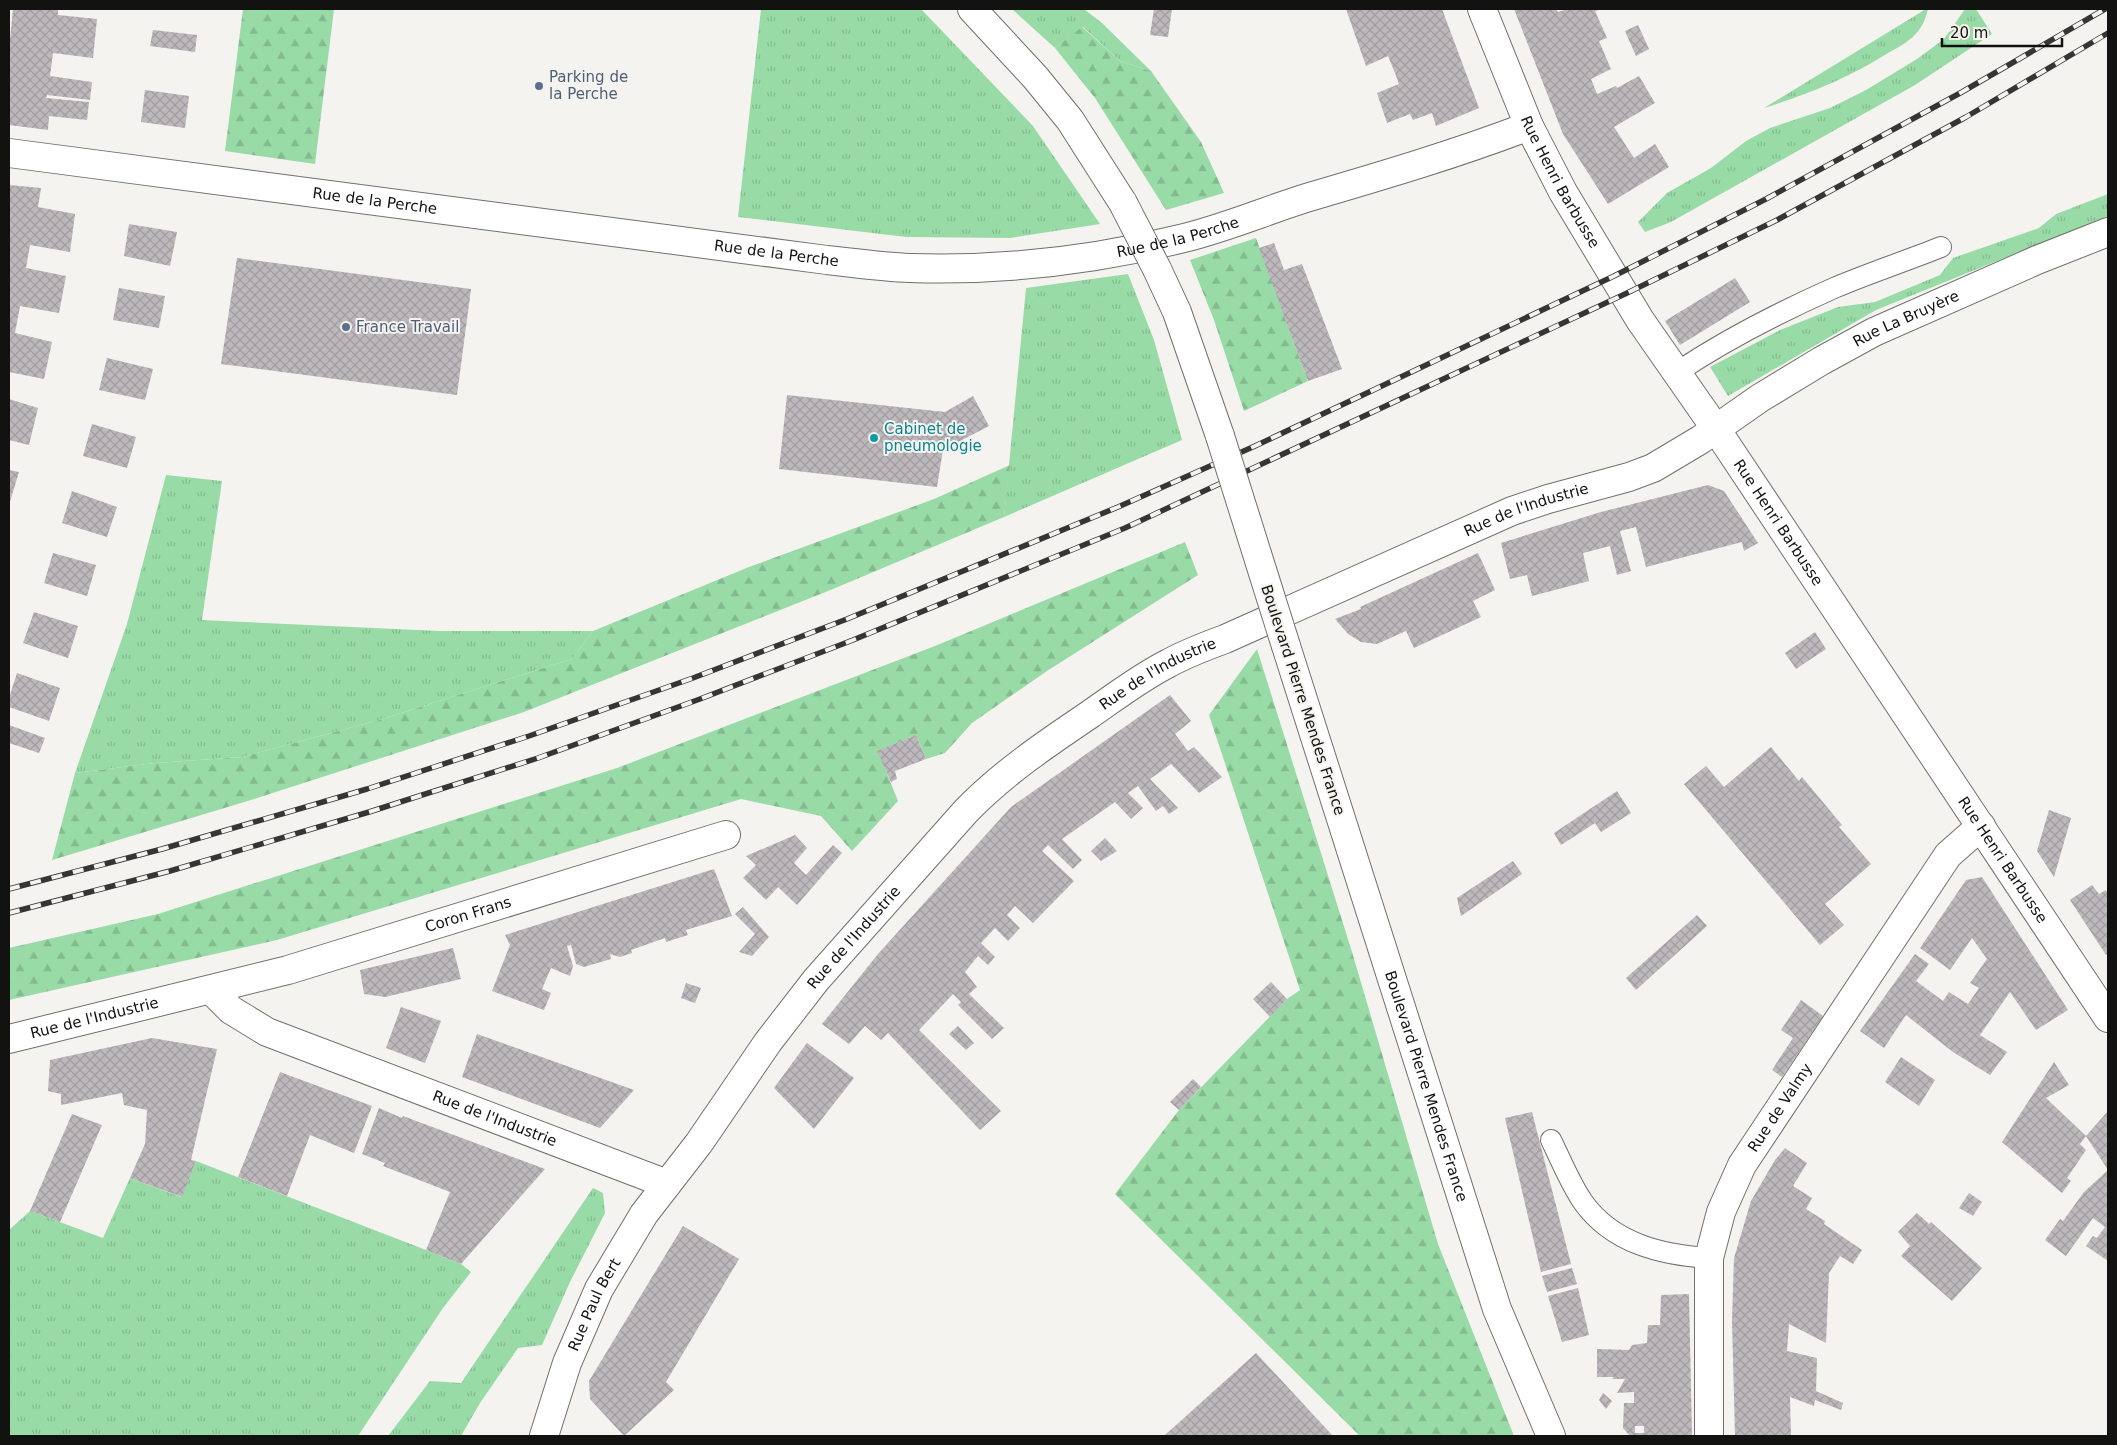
<svg xmlns="http://www.w3.org/2000/svg" width="2117" height="1445" viewBox="0 0 2117 1445" font-family="'DejaVu Sans',sans-serif">
<style>
.grass{fill:url(#grass-tufts)}
.forest{fill:url(#forest-firs)}
.building{fill:url(#building-cross-hatch);fill-rule:evenodd}
.lines{fill:none;stroke-linecap:round;stroke-linejoin:round}
.lane-casing{stroke:#72706d;stroke-width:22}
.street-casing{stroke:#72706d;stroke-width:30}
.secondary-casing{stroke:#72706d;stroke-width:30}
.lane{stroke:#fff;stroke-width:20}
.street{stroke:#fff;stroke-width:28}
.secondary{stroke:#fff;stroke-width:28}
.rail-casing{stroke:#353533;stroke-width:5.5}
.rail{stroke:#f5f3ef;stroke-width:4;stroke-dasharray:11;stroke-linecap:butt}
.secondary-bridge-casing{stroke:#72706d;stroke-width:30;stroke-linecap:butt}
.secondary-bridge{stroke:#fff;stroke-width:28}
.service-dot{fill:#5c6f8a;stroke:#f5f3ef;stroke-width:2}
.culture-dot{fill:#0f9aa8;stroke:#f5f3ef;stroke-width:2}
.labels{text-anchor:middle;stroke-width:4;stroke-linejoin:round;paint-order:stroke}
.service-label{font-size:15px;fill:#4e5e75;stroke:#f5f3ef;text-anchor:start}
.street-label{font-size:15px;fill:#121210;stroke:#f5f3ef}
.culture-label{font-size:15px;fill:#0d838f;stroke:#f5f3ef;text-anchor:start}
</style>
<defs>
<pattern id="grass-tufts" width="24" height="20" patternUnits="userSpaceOnUse" patternTransform="scale(1.25)"><rect width="24" height="20" fill="#99dba7"/><path d="M3 7l-1-3M5 7V3M7 7l1-3M15 17l-1-3M17 17v-4M19 17l1-3" fill="none" stroke="#83bb8f"/></pattern>
<pattern id="forest-firs" width="22" height="20" patternUnits="userSpaceOnUse" patternTransform="scale(1.25)"><rect width="22" height="20" fill="#99dba7"/><path d="M5 1l3.5 6h-7zM16 11l3.5 6h-7z" fill="#83bb8f"/></pattern>
<pattern id="building-cross-hatch" width="8" height="8" patternUnits="userSpaceOnUse" patternTransform="scale(1.25)"><rect width="8" height="8" fill="#bcb8bb"/><path d="M0 0l8 8M0 8l8-8" fill="none" stroke="#a19da0"/></pattern>
</defs>
<rect width="100%" height="100%" fill="#f5f3ef"/>
<g class="grass">
<path d="M 761,9 L 921,9 L 1033,126 L 1100,224 L 1010,238 L 906,237 L 738,217 Z"/>
<path d="M 1012,9 L 1084,9 L 1102,23 L 1151,71 L 1120,61 L 1083,27 L 1055,48 Z"/>
<path d="M 1926,9 L 1928,9 C 1926,17 1924,23 1919,30 C 1912,40 1899,47 1888,53 C 1849,78 1808,94 1764,108 Z"/>
<path d="M 1965,9 L 1976,9 L 1992,34 L 1915,85 L 1671,222 L 1645,232 L 1638,222 L 1667,193 L 1711,168 L 1746,141 L 1770,128 L 1830,108 L 1866,90 L 1917,59 L 1944,39 Z"/>
<path d="M 2108,194 L 2108,216 L 1876,310 L 1728,396 L 1710,367 L 1780,330 L 1838,307 L 1875,302 L 1940,275 L 1953,258 L 2039,228 L 2056,214 Z"/>
<path d="M 1128,274 L 1154,340 L 1182,440 L 1004,517 L 1026,288 Z"/>
<path d="M 166,475 L 222,481 L 202,620 L 439,631 L 593,631 L 572,659 L 379,720 L 242,757 L 155,763 L 75,773 L 127,624 Z"/>
<path d="M 196,1161 L 426,1250 L 461,1264 L 471,1272 L 443,1308 L 358,1436 L 9,1436 L 9,1230 L 30,1211 L 103,1238 L 130,1178 L 181,1197 Z"/>
<path d="M 593,1188 L 603,1193 L 605,1213 L 570,1282 L 542,1345 L 518,1348 L 480,1403 L 461,1436 L 388,1436 L 430,1381 L 461,1383 Z"/>
</g>
<g class="forest">
<path d="M 243,9 L 334,9 L 315,164 L 225,151 Z"/>
<path d="M 1082,27 L 1120,61 L 1151,71 L 1201,142 L 1224,193 L 1166,210 L 1095,98 L 1055,48 Z"/>
<path d="M 1256,238 L 1308,381 L 1244,411 L 1214,320 L 1190,260 Z"/>
<path d="M 1010,465 L 1004,517 L 833,589 L 524,712 L 251,800 L 52,860 L 75,773 L 155,763 L 242,757 L 379,720 L 572,659 L 593,631 L 749,567 L 934,499 Z"/>
<path d="M 1185,542 L 1198,575 L 1047,671 L 972,723 L 945,753 L 926,759 L 916,735 L 878,751 L 898,801 L 852,851 L 821,816 L 741,799 L 277,940 L 9,1000 L 9,948 L 158,914 L 617,768 L 935,646 Z"/>
<path d="M 1257,649 L 1352,952 L 1438,1244 L 1514,1436 L 1360,1436 L 1115,1194 L 1179,1110 L 1287,999 L 1300,990 L 1209,715 Z"/>
</g>
<g class="building">
<path d="M 13,9 L 58,9 L 58,15 L 97,19 L 93,58 L 53,53 L 50,76 L 92,82 L 90,100 L 47,95 L 46,98 L 89,102 L 87,120 L 49,116 L 48,130 L 9,125 L 9,49 Z"/>
<path d="M 1154,9 L 1172,9 L 1168,37 L 1150,35 Z"/>
<path d="M 1346,9 L 1442,9 L 1479,108 L 1436,126 L 1432,113 L 1413,120 L 1410,114 L 1387,123 L 1377,93 L 1399,84 L 1395,73 L 1388,56 L 1366,66 Z"/>
<path d="M 1514,9 L 1556,9 L 1558,12 L 1567,9 L 1602,9 L 1595,11 L 1607,38 L 1599,41 L 1611,69 L 1591,79 L 1597,94 L 1616,86 L 1617,88 L 1639,76 L 1655,103 L 1614,127 L 1634,158 L 1655,144 L 1669,167 L 1608,204 L 1563,134 Z"/>
<path d="M 1638,25 L 1649,49 L 1636,56 L 1625,31 Z"/>
<path d="M 153,30 L 197,35 L 195,52 L 150,46 Z"/>
<path d="M 145,90 L 189,96 L 185,128 L 141,122 Z"/>
<path d="M 9,185 L 41,188 L 38,207 L 75,214 L 70,252 L 30,245 L 26,268 L 66,276 L 59,313 L 20,306 L 15,333 L 52,342 L 44,379 L 9,372 Z"/>
<path d="M 129,224 L 177,232 L 170,266 L 124,256 Z"/>
<path d="M 1274,243 L 1284,270 L 1302,264 L 1342,369 L 1308,381 L 1259,248 Z"/>
<path d="M 237,258 L 471,289 L 457,395 L 221,364 Z"/>
<path d="M 1735,278 L 1750,302 L 1680,345 L 1665,321 Z"/>
<path d="M 119,288 L 165,296 L 159,328 L 113,320 Z"/>
<path d="M 107,358 L 153,369 L 145,400 L 99,390 Z"/>
<path d="M 787,395 L 945,412 L 973,396 L 989,426 L 943,450 L 937,487 L 779,469 Z"/>
<path d="M 9,399 L 38,408 L 29,445 L 9,440 Z"/>
<path d="M 92,424 L 136,437 L 127,468 L 83,456 Z"/>
<path d="M 9,470 L 19,472 L 9,505 Z"/>
<path d="M 1708,485 L 1724,491 L 1758,543 L 1744,551 L 1742,542 L 1646,567 L 1636,527 L 1620,531 L 1631,571 L 1617,575 L 1610,546 L 1583,553 L 1589,581 L 1532,596 L 1527,575 L 1510,579 L 1501,543 L 1601,512 Z"/>
<path d="M 72,491 L 117,507 L 107,537 L 62,523 Z"/>
<path d="M 53,553 L 96,565 L 87,596 L 44,583 Z"/>
<path d="M 1478,553 L 1495,590 L 1473,601 L 1481,617 L 1414,648 L 1406,631 L 1377,644 L 1361,642 L 1348,634 L 1335,619 L 1361,609 L 1360,607 Z"/>
<path d="M 34,612 L 78,626 L 68,658 L 23,643 Z"/>
<path d="M 1815,632 L 1826,649 L 1796,669 L 1785,653 Z"/>
<path d="M 17,673 L 60,688 L 49,721 L 9,707 L 9,698 Z"/>
<path d="M 1170,695 L 1191,721 L 1175,734 L 1188,751 L 1194,747 L 1222,777 L 1199,793 L 1171,764 L 1150,779 L 1178,808 L 1169,814 L 1163,806 L 1156,811 L 1138,786 L 1128,793 L 1143,808 L 1131,819 L 1115,802 L 1062,839 L 1082,860 L 1073,869 L 1048,845 L 1042,851 L 1074,881 L 1033,923 L 1015,906 L 1007,915 L 1020,928 L 1008,941 L 995,928 L 981,943 L 995,957 L 988,965 L 978,956 L 965,972 L 977,987 L 969,994 L 1004,1028 L 992,1039 L 958,1005 L 961,1002 L 953,994 L 919,1030 L 1001,1111 L 980,1130 L 888,1033 L 881,1040 L 865,1026 L 849,1044 L 822,1024 L 878,954 L 1011,807 Z"/>
<path d="M 9,725 L 45,738 L 39,753 L 9,743 Z"/>
<path d="M 916,735 L 926,759 L 895,771 L 897,779 L 891,782 L 877,751 Z"/>
<path d="M 1771,747 L 1799,781 L 1802,777 L 1842,825 L 1839,827 L 1871,864 L 1825,904 L 1844,925 L 1820,945 L 1684,784 L 1706,766 L 1724,787 Z"/>
<path d="M 1617,791 L 1631,813 L 1601,832 L 1595,823 L 1561,845 L 1554,833 Z"/>
<path d="M 2049,810 L 2071,818 L 2054,877 L 2037,851 Z"/>
<path d="M 795,835 L 807,848 L 794,863 L 806,875 L 833,845 L 842,853 L 797,905 L 778,887 L 766,900 L 743,878 L 756,865 L 746,856 Z"/>
<path d="M 1105,838 L 1117,851 L 1101,861 L 1091,851 Z"/>
<path d="M 1513,861 L 1522,874 L 1461,916 L 1457,898 Z"/>
<path d="M 714,869 L 732,916 L 686,930 L 688,935 L 666,942 L 665,938 L 631,950 L 632,953 L 620,957 L 610,954 L 611,959 L 584,967 L 576,964 L 571,945 L 567,946 L 573,966 L 570,976 L 551,968 L 542,989 L 551,993 L 544,1010 L 492,991 L 510,945 L 505,935 Z"/>
<path d="M 1982,877 L 2068,1010 L 2036,1030 L 2010,992 L 1980,1035 L 2007,1052 L 1990,1075 L 1953,1052 L 1906,1015 L 1884,1048 L 1860,1031 L 1915,954 L 1929,964 L 1916,981 L 1943,1001 L 1949,992 L 1968,1004 L 1979,988 L 1970,983 L 1987,959 L 1972,938 L 1950,970 L 1920,948 L 1966,880 Z"/>
<path d="M 2092,885 L 2099,894 L 2106,890 L 2108,894 L 2108,953 L 2106,955 L 2070,900 Z"/>
<path d="M 743,907 L 769,937 L 752,956 L 739,952 L 755,934 L 735,914 Z"/>
<path d="M 1697,915 L 1707,926 L 1636,990 L 1626,978 Z"/>
<path d="M 453,948 L 461,979 L 385,997 L 364,994 L 360,970 Z"/>
<path d="M 1271,982 L 1287,999 L 1270,1017 L 1253,999 Z"/>
<path d="M 686,983 L 701,988 L 695,1003 L 681,998 Z"/>
<path d="M 1801,1000 L 1823,1016 L 1782,1077 L 1772,1070 L 1793,1038 L 1781,1030 Z"/>
<path d="M 401,1007 L 441,1021 L 425,1063 L 386,1048 Z"/>
<path d="M 958,1026 L 974,1043 L 966,1050 L 949,1034 Z"/>
<path d="M 477,1034 L 634,1090 L 600,1128 L 462,1077 Z"/>
<path d="M 152,1038 L 217,1049 L 191,1160 L 196,1161 L 182,1197 L 130,1178 L 145,1144 L 147,1110 L 124,1105 L 122,1093 L 61,1105 L 61,1094 L 48,1091 L 50,1060 Z"/>
<path d="M 807,1043 L 854,1078 L 814,1129 L 774,1088 Z"/>
<path d="M 1901,1057 L 1935,1080 L 1919,1106 L 1885,1082 Z"/>
<path d="M 2054,1062 L 2069,1085 L 2046,1098 L 2086,1136 L 2080,1144 L 2086,1150 L 2067,1178 L 2071,1181 L 2062,1193 L 2002,1142 Z"/>
<path d="M 280,1072 L 372,1106 L 354,1153 L 310,1135 L 287,1196 L 238,1177 Z"/>
<path d="M 1193,1079 L 1201,1087 L 1179,1110 L 1170,1102 Z"/>
<path d="M 379,1108 L 402,1118 L 403,1116 L 545,1169 L 461,1264 L 426,1250 L 450,1192 L 383,1166 L 385,1163 L 362,1154 Z"/>
<path d="M 2108,1111 L 2108,1261 L 2086,1246 L 2093,1236 L 2097,1238 L 2105,1227 L 2093,1218 L 2066,1256 L 2045,1240 L 2060,1219 L 2063,1221 L 2084,1192 L 2108,1170 L 2086,1136 Z"/>
<path d="M 1532,1112 L 1571,1264 L 1541,1272 L 1505,1118 Z"/>
<path d="M 72,1114 L 102,1125 L 60,1222 L 30,1211 Z"/>
<path d="M 1785,1148 L 1807,1163 L 1793,1186 L 1812,1198 L 1806,1209 L 1825,1221 L 1824,1224 L 1862,1250 L 1853,1264 L 1840,1256 L 1829,1273 L 1826,1343 L 1789,1324 L 1787,1351 L 1817,1358 L 1816,1391 L 1843,1403 L 1841,1410 L 1815,1400 L 1814,1406 L 1790,1397 L 1791,1436 L 1735,1436 L 1732,1321 L 1734,1258 L 1751,1201 L 1775,1160 Z"/>
<path d="M 1969,1193 L 1982,1202 L 1973,1216 L 1959,1208 Z"/>
<path d="M 1917,1213 L 1929,1224 L 1931,1222 L 1982,1268 L 1952,1301 L 1901,1256 L 1910,1246 L 1898,1232 Z"/>
<path d="M 683,1226 L 739,1259 L 666,1382 L 674,1390 L 624,1436 L 590,1399 L 589,1381 Z"/>
<path d="M 1572,1268 L 1577,1284 L 1547,1292 L 1542,1276 Z"/>
<path d="M 1578,1288 L 1589,1335 L 1562,1342 L 1548,1296 Z"/>
<path d="M 1689,1294 L 1692,1436 L 1630,1436 L 1623,1428 L 1624,1403 L 1634,1403 L 1634,1392 L 1617,1393 L 1625,1379 L 1612,1379 L 1614,1377 L 1597,1377 L 1597,1349 L 1629,1350 L 1632,1345 L 1647,1343 L 1648,1325 L 1660,1325 L 1661,1295 ZM 1635,1426 L 1644,1426 L 1644,1433 L 1635,1433 Z"/>
<path d="M 1256,1353 L 1333,1436 L 1164,1436 Z"/>
<path d="M 1603,1393 L 1612,1401 L 1606,1409 L 1599,1400 Z"/>
</g>
<g class="lines">
<defs>
<g id="lane">
<path d="M 1676,373 C 1725,340 1780,312 1834,288 C 1869,273 1906,261 1941,247"/>
<path d="M 1551,1140 C 1561,1160 1570,1183 1583,1202 C 1612,1243 1661,1255 1709,1258"/>
</g>
<g id="street">
<path id="s1" d="M 9,153 L 827,260 C 855,263 882,267 910,268 C 1002,271 1095,260 1184,238 C 1225,228 1265,211 1306,198 C 1381,176 1456,154 1529,126"/>
<path id="s2" d="M 211,990 L 231,1010 L 267,1032 L 667,1184"/>
<path id="s3" d="M 9,1039 L 288,970 L 726,835"/>
<path id="s4" d="M 544,1436 L 567,1363 L 599,1289 L 644,1214 L 699,1143 L 768,1042 L 816,980 L 966,811 C 1003,773 1046,744 1089,715 C 1115,697 1141,677 1169,663 C 1187,653 1206,646 1225,639 L 1512,511 L 1548,499 L 1629,477 L 1653,468 L 1700,440 L 1760,398 L 1821,361 L 1874,332 L 2037,260 L 2108,232"/>
<path id="s5" d="M 1709,1436 L 1709,1258 L 1721,1212 L 1742,1165 L 1948,855 L 1981,826"/>
</g>
<g id="secondary">
<path d="M 972,9 L 1035,77 L 1070,120 L 1123,203"/>
<path id="s6" d="M 1482,9 L 1529,126 L 1563,192 L 1640,320 L 1716,429 L 2108,1018"/>
<path d="M 1157,269 L 1177,312 L 1220,436"/>
<path id="s7" d="M 1286,646 L 1497,1309 L 1551,1436"/>
</g>
</defs>
<use href="#lane" class="lane-casing"/>
<use href="#street" class="street-casing"/>
<use href="#secondary" class="secondary-casing"/>
<use href="#lane" class="lane"/>
<use href="#street" class="street"/>
<use href="#secondary" class="secondary"/>
<defs>
<g id="rail">
<path d="M 9,889 L 162,849 L 367,789 L 529,736 L 693,678 L 847,619 L 1118,507 L 1255,446 L 1614,276 L 1766,199 L 1962,92 L 2105,9"/>
<path d="M 9,913 L 170,871 L 369,812 L 538,758 L 700,699 L 853,640 L 1125,528 L 1625,294 L 1777,220 L 1966,117 L 2108,33"/>
</g>
</defs>
<use href="#rail" class="rail-casing"/>
<use href="#rail" class="rail"/>
<defs>
<g id="secondary-bridge">
<path d="M 1123,203 L 1157,269"/>
<path d="M 1220,436 L 1286,646"/>
</g>
</defs>
<use href="#secondary-bridge" class="secondary-bridge-casing"/>
<use href="#secondary-bridge" class="secondary-bridge"/>
</g>
<g class="service-dot">
<circle cx="539" cy="86" r="5"/>
<circle cx="346" cy="327" r="5"/>
</g>
<circle class="culture-dot" cx="874" cy="438" r="5"/>
<g class="labels">
<g class="service-label">
<text x="549" y="82">Parking de<tspan x="549" dy="17">la Perche</tspan></text>
<text x="356" y="332">France Travail</text>
</g>
<g class="street-label">
<text dy="5" stroke="none"><textPath href="#s6" startOffset="190">Rue Henri Barbusse</textPath></text>
<text dy="5" stroke="none"><textPath href="#s1" startOffset="369">Rue de la Perche</textPath></text>
<text dy="5" stroke="none"><textPath href="#s1" startOffset="1179">Rue de la Perche</textPath></text>
<text dy="5" stroke="none"><textPath href="#s1" startOffset="774">Rue de la Perche</textPath></text>
<text dy="5" stroke="none"><textPath href="#s4" startOffset="1830">Rue La Bruyère</textPath></text>
<text dy="5" stroke="none"><textPath href="#s4" startOffset="1402">Rue de l'Industrie</textPath></text>
<text dy="5" stroke="none"><textPath href="#s6" startOffset="595">Rue Henri Barbusse</textPath></text>
<text dy="5" stroke="none"><textPath href="#s4" startOffset="998">Rue de l'Industrie</textPath></text>
<text transform="translate(1303 700) rotate(72)" y="5">Boulevard Pierre Mendes France</text>
<text dy="5" stroke="none"><textPath href="#s6" startOffset="1000">Rue Henri Barbusse</textPath></text>
<text dy="5" stroke="none"><textPath href="#s3" startOffset="476">Coron Frans</textPath></text>
<text dy="5" stroke="none"><textPath href="#s4" startOffset="592">Rue de l'Industrie</textPath></text>
<text dy="5" stroke="none"><textPath href="#s3" startOffset="88">Rue de l'Industrie</textPath></text>
<text dy="5" stroke="none"><textPath href="#s7" startOffset="462">Boulevard Pierre Mendes France</textPath></text>
<text dy="5" stroke="none"><textPath href="#s5" startOffset="346">Rue de Valmy</textPath></text>
<text dy="5" stroke="none"><textPath href="#s2" startOffset="314">Rue de l'Industrie</textPath></text>
<text dy="5" stroke="none"><textPath href="#s4" startOffset="141">Rue Paul Bert</textPath></text>
</g>
<g class="culture-label">
<text x="884" y="434">Cabinet de<tspan x="884" dy="17">pneumologie</tspan></text>
</g>
</g>
<rect width="2117" height="1445" fill="none" stroke="#121210" stroke-width="20"/>
<path d="M1942 38v8h120v-8" fill="none" stroke="#121210" stroke-width="2.5"/>
<text x="1950" y="38" font-size="15" fill="#121210" stroke="#f5f3ef" stroke-width="4" paint-order="stroke">20 m</text>
</svg>
